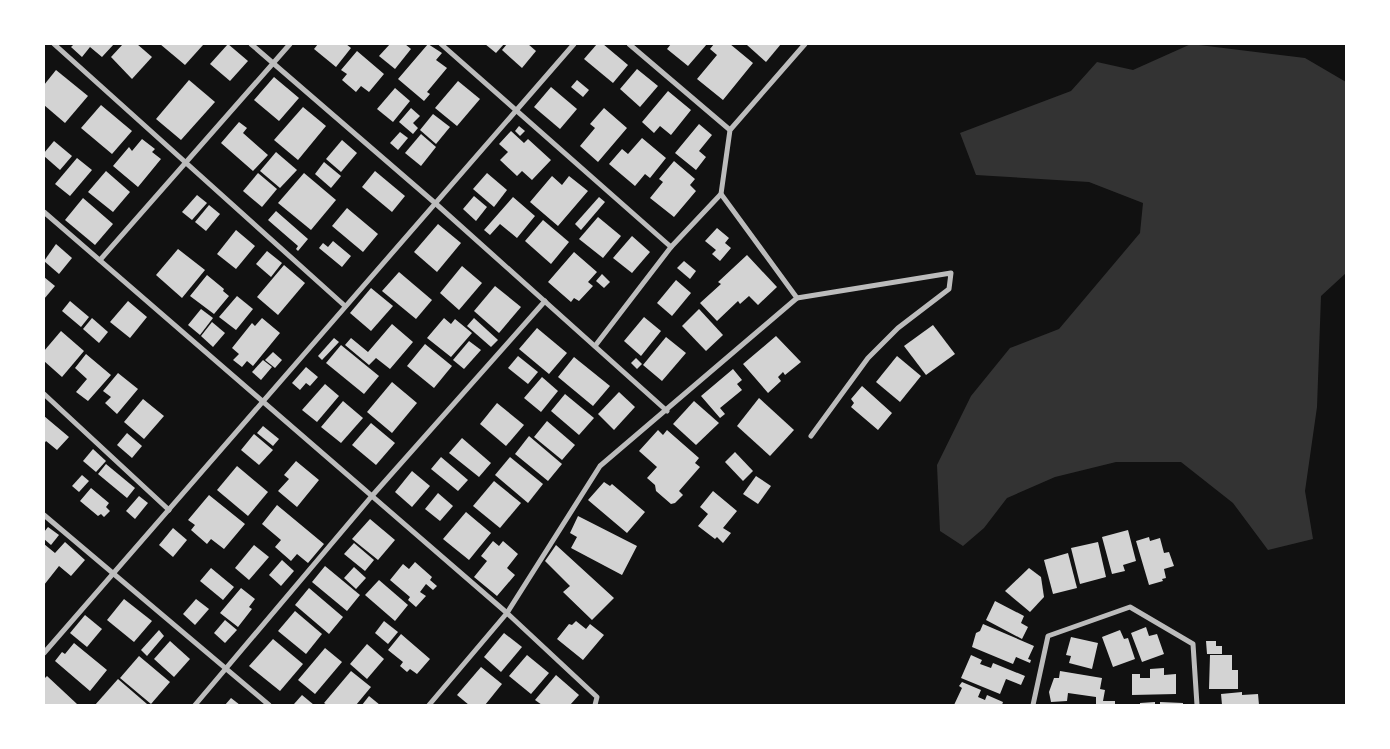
<svg xmlns="http://www.w3.org/2000/svg" width="1390" height="749" viewBox="0 0 1390 749" font-family="'Open Sans',sans-serif">
<style>
.water{fill:#333}
.building{fill:#d3d3d3}
.lines{fill:none;stroke-linecap:round;stroke-linejoin:round}
.minor{stroke:#bcbcbc;stroke-width:5}
</style>
<rect width="100%" height="100%" fill="#111"/>
<path class="water" d="M 1191,44 L 1305,58 L 1346,82 L 1346,273 L 1321,296 L 1317,407 L 1305,491 L 1313,539 L 1268,550 L 1233,503 L 1181,462 L 1116,462 L 1055,477 L 1007,498 L 984,528 L 963,546 L 940,531 L 937,465 L 971,396 L 1010,348 L 1059,329 L 1140,233 L 1143,203 L 1089,182 L 976,175 L 960,133 L 1071,91 L 1097,62 L 1133,70 Z"/>
<g class="building">
<path d="M 74,44 L 114,44 L 102,57 L 90,47 L 82,57 L 71,47 Z"/>
<path d="M 123,44 L 137,44 L 152,57 L 132,79 L 111,57 Z"/>
<path d="M 160,44 L 201,44 L 203,45 L 185,65 Z"/>
<path d="M 228,44 L 248,61 L 230,81 L 210,64 Z"/>
<path d="M 318,44 L 346,44 L 351,48 L 336,67 L 314,49 Z"/>
<path d="M 390,44 L 405,44 L 411,49 L 395,69 L 379,56 Z"/>
<path d="M 428,44 L 442,53 L 436,60 L 447,68 L 427,92 L 430,94 L 424,101 L 398,79 Z"/>
<path d="M 485,44 L 504,44 L 496,53 Z"/>
<path d="M 507,44 L 528,44 L 536,51 L 522,68 L 502,50 Z"/>
<path d="M 597,44 L 603,44 L 628,65 L 613,83 L 584,59 Z"/>
<path d="M 671,44 L 707,44 L 688,66 L 667,49 Z"/>
<path d="M 714,44 L 730,44 L 753,63 L 723,100 L 697,79 L 717,55 L 710,49 Z"/>
<path d="M 748,44 L 781,44 L 766,62 L 747,45 Z"/>
<path d="M 357,51 L 384,74 L 369,92 L 361,86 L 356,92 L 342,80 L 347,74 L 341,70 Z"/>
<path d="M 637,69 L 658,86 L 640,107 L 620,89 Z"/>
<path d="M 56,70 L 88,96 L 65,123 L 44,105 L 44,85 Z"/>
<path d="M 274,77 L 299,98 L 279,121 L 254,100 Z"/>
<path d="M 189,80 L 215,102 L 181,140 L 156,119 Z"/>
<path d="M 577,80 L 589,90 L 583,97 L 571,87 Z"/>
<path d="M 458,81 L 480,99 L 457,126 L 435,108 Z"/>
<path d="M 551,87 L 577,109 L 560,129 L 534,107 Z"/>
<path d="M 395,88 L 410,101 L 393,122 L 377,109 Z"/>
<path d="M 668,91 L 691,110 L 671,135 L 660,126 L 654,133 L 642,122 Z"/>
<path d="M 101,105 L 132,131 L 112,154 L 81,128 Z"/>
<path d="M 303,107 L 326,126 L 298,160 L 274,140 Z"/>
<path d="M 411,108 L 420,116 L 413,123 L 418,128 L 413,134 L 399,122 Z"/>
<path d="M 604,108 L 627,128 L 598,162 L 580,146 L 595,128 L 590,124 Z"/>
<path d="M 433,114 L 450,127 L 436,144 L 420,130 Z"/>
<path d="M 239,122 L 247,128 L 243,133 L 268,155 L 253,171 L 221,143 Z"/>
<path d="M 699,124 L 712,135 L 699,151 L 706,157 L 696,170 L 675,153 Z"/>
<path d="M 519,126 L 525,131 L 520,136 L 515,131 Z"/>
<path d="M 511,131 L 524,143 L 528,139 L 551,160 L 532,180 L 522,171 L 517,176 L 500,160 L 508,152 L 499,144 Z"/>
<path d="M 400,132 L 408,138 L 398,150 L 390,143 Z"/>
<path d="M 421,134 L 436,147 L 421,166 L 405,153 Z"/>
<path d="M 642,138 L 666,158 L 650,178 L 645,174 L 635,186 L 609,164 L 622,149 L 628,154 Z"/>
<path d="M 142,139 L 155,149 L 152,152 L 161,159 L 138,187 L 113,166 L 129,147 L 132,151 Z"/>
<path d="M 342,140 L 357,153 L 341,172 L 326,159 Z"/>
<path d="M 54,141 L 72,156 L 60,170 L 44,156 L 44,153 Z"/>
<path d="M 276,152 L 297,170 L 280,188 L 260,171 Z"/>
<path d="M 77,158 L 92,170 L 70,196 L 55,184 Z"/>
<path d="M 674,161 L 695,179 L 690,185 L 696,191 L 674,217 L 650,198 L 663,182 L 659,179 Z"/>
<path d="M 324,162 L 341,176 L 331,188 L 315,174 Z"/>
<path d="M 106,171 L 130,192 L 113,212 L 88,192 Z"/>
<path d="M 375,171 L 405,196 L 392,212 L 362,187 Z"/>
<path d="M 258,173 L 277,189 L 262,207 L 243,191 Z"/>
<path d="M 304,173 L 336,200 L 311,230 L 278,203 Z"/>
<path d="M 487,173 L 507,190 L 494,207 L 473,189 Z"/>
<path d="M 552,176 L 562,185 L 569,176 L 588,191 L 558,226 L 530,202 Z"/>
<path d="M 197,195 L 207,203 L 192,220 L 182,212 Z"/>
<path d="M 474,196 L 487,207 L 476,221 L 463,209 Z"/>
<path d="M 513,197 L 535,216 L 517,238 L 500,224 L 490,235 L 484,230 Z"/>
<path d="M 599,197 L 605,202 L 581,230 L 575,224 Z"/>
<path d="M 83,198 L 113,224 L 95,245 L 65,220 Z"/>
<path d="M 209,205 L 220,214 L 206,231 L 195,222 Z"/>
<path d="M 347,208 L 378,234 L 363,252 L 332,226 Z"/>
<path d="M 276,211 L 308,239 L 298,251 L 296,249 L 298,246 L 268,220 Z"/>
<path d="M 598,217 L 621,236 L 603,258 L 579,239 Z"/>
<path d="M 543,220 L 569,242 L 551,264 L 525,241 Z"/>
<path d="M 438,224 L 461,243 L 437,272 L 414,252 Z"/>
<path d="M 717,228 L 729,238 L 725,243 L 731,248 L 720,261 L 712,254 L 716,250 L 705,241 Z"/>
<path d="M 236,230 L 255,246 L 236,269 L 217,254 Z"/>
<path d="M 632,236 L 650,252 L 632,273 L 613,258 Z"/>
<path d="M 333,241 L 351,256 L 342,267 L 319,248 L 323,243 L 328,247 Z"/>
<path d="M 56,244 L 72,258 L 59,274 L 44,261 Z"/>
<path d="M 178,249 L 205,270 L 182,298 L 156,275 Z"/>
<path d="M 267,251 L 282,263 L 271,277 L 256,264 Z"/>
<path d="M 574,252 L 597,272 L 588,282 L 593,286 L 579,301 L 574,298 L 571,302 L 548,282 Z"/>
<path d="M 747,255 L 777,287 L 758,305 L 749,296 L 740,304 L 738,301 L 717,321 L 700,303 L 721,284 L 718,282 Z"/>
<path d="M 684,261 L 696,271 L 690,279 L 677,268 Z"/>
<path d="M 284,265 L 305,283 L 278,315 L 257,297 Z"/>
<path d="M 462,266 L 482,283 L 459,310 L 440,293 Z"/>
<path d="M 399,272 L 432,300 L 416,319 L 382,291 Z"/>
<path d="M 602,274 L 610,282 L 604,288 L 596,281 Z"/>
<path d="M 207,275 L 224,289 L 223,291 L 229,296 L 214,314 L 190,296 Z"/>
<path d="M 44,277 L 55,286 L 44,299 Z"/>
<path d="M 676,280 L 691,293 L 672,316 L 657,303 Z"/>
<path d="M 495,286 L 521,307 L 499,333 L 474,311 Z"/>
<path d="M 371,288 L 393,306 L 371,331 L 350,313 Z"/>
<path d="M 237,296 L 253,309 L 236,330 L 219,317 Z"/>
<path d="M 70,301 L 89,317 L 81,327 L 62,311 Z"/>
<path d="M 128,301 L 147,317 L 130,338 L 110,322 Z"/>
<path d="M 201,309 L 213,318 L 200,335 L 188,325 Z"/>
<path d="M 699,309 L 723,335 L 706,351 L 682,326 Z"/>
<path d="M 644,317 L 661,331 L 641,356 L 624,341 Z"/>
<path d="M 92,318 L 108,332 L 99,343 L 83,329 Z"/>
<path d="M 262,318 L 280,333 L 253,366 L 247,361 L 242,367 L 233,360 L 239,354 L 232,348 L 252,323 L 255,326 Z"/>
<path d="M 444,318 L 451,324 L 455,319 L 472,333 L 451,357 L 427,338 Z"/>
<path d="M 474,318 L 498,340 L 491,347 L 467,326 Z"/>
<path d="M 212,322 L 225,333 L 213,347 L 201,336 Z"/>
<path d="M 392,324 L 413,342 L 390,369 L 376,358 L 369,365 L 345,345 L 351,338 L 368,352 Z"/>
<path d="M 933,325 L 955,354 L 926,375 L 904,346 Z"/>
<path d="M 537,328 L 567,353 L 549,374 L 519,349 Z"/>
<path d="M 61,331 L 84,351 L 62,377 L 44,361 L 44,351 Z"/>
<path d="M 776,336 L 801,362 L 785,375 L 783,372 L 778,377 L 781,381 L 768,393 L 743,364 Z"/>
<path d="M 666,337 L 686,353 L 662,381 L 643,365 Z"/>
<path d="M 334,338 L 339,342 L 322,360 L 318,356 Z"/>
<path d="M 469,341 L 481,350 L 464,369 L 453,360 Z"/>
<path d="M 425,344 L 452,366 L 434,388 L 407,366 Z"/>
<path d="M 341,345 L 379,376 L 364,394 L 326,363 Z"/>
<path d="M 273,352 L 282,360 L 275,368 L 265,360 Z"/>
<path d="M 86,354 L 111,375 L 88,401 L 76,392 L 87,379 L 75,368 Z"/>
<path d="M 518,356 L 538,372 L 528,384 L 508,368 Z"/>
<path d="M 897,356 L 921,376 L 900,402 L 876,382 Z"/>
<path d="M 574,357 L 610,386 L 593,406 L 558,377 Z"/>
<path d="M 636,358 L 642,364 L 637,369 L 631,363 Z"/>
<path d="M 263,360 L 272,367 L 261,380 L 252,372 Z"/>
<path d="M 306,367 L 318,377 L 310,386 L 306,383 L 300,390 L 292,383 Z"/>
<path d="M 733,369 L 742,380 L 737,384 L 742,390 L 720,408 L 725,414 L 720,418 L 701,396 Z"/>
<path d="M 118,373 L 138,389 L 117,414 L 105,403 L 111,397 L 103,391 Z"/>
<path d="M 542,377 L 558,391 L 541,412 L 524,398 Z"/>
<path d="M 392,382 L 417,403 L 392,433 L 367,412 Z"/>
<path d="M 325,384 L 339,396 L 317,422 L 302,410 Z"/>
<path d="M 862,386 L 892,413 L 878,430 L 851,407 L 854,403 L 851,399 Z"/>
<path d="M 619,392 L 635,407 L 614,430 L 598,414 Z"/>
<path d="M 565,394 L 594,418 L 579,435 L 551,411 Z"/>
<path d="M 759,398 L 794,430 L 770,456 L 737,426 Z"/>
<path d="M 143,399 L 164,416 L 144,439 L 124,422 Z"/>
<path d="M 343,401 L 363,418 L 341,443 L 321,427 Z"/>
<path d="M 694,401 L 719,423 L 696,445 L 673,424 Z"/>
<path d="M 497,403 L 524,425 L 506,446 L 480,424 Z"/>
<path d="M 44,416 L 69,437 L 57,450 L 46,441 L 44,444 Z"/>
<path d="M 547,421 L 575,445 L 562,460 L 534,437 Z"/>
<path d="M 371,423 L 395,443 L 376,465 L 352,445 Z"/>
<path d="M 263,426 L 279,439 L 273,446 L 257,433 Z"/>
<path d="M 658,430 L 663,435 L 667,430 L 699,458 L 695,463 L 700,467 L 679,491 L 683,495 L 675,503 L 671,504 L 656,491 L 655,485 L 647,478 L 657,467 L 639,451 Z"/>
<path d="M 127,433 L 142,446 L 132,458 L 117,445 Z"/>
<path d="M 254,434 L 273,450 L 259,465 L 241,450 Z"/>
<path d="M 529,436 L 562,464 L 548,481 L 515,454 Z"/>
<path d="M 462,438 L 491,463 L 479,477 L 449,453 Z"/>
<path d="M 93,449 L 106,461 L 96,472 L 83,461 Z"/>
<path d="M 735,452 L 753,471 L 743,481 L 725,462 Z"/>
<path d="M 441,457 L 468,480 L 458,491 L 431,469 Z"/>
<path d="M 510,457 L 543,484 L 528,503 L 495,475 Z"/>
<path d="M 296,461 L 319,480 L 297,507 L 278,491 L 289,479 L 284,475 Z"/>
<path d="M 106,464 L 135,488 L 127,498 L 98,474 Z"/>
<path d="M 237,466 L 268,492 L 248,516 L 217,490 Z"/>
<path d="M 412,471 L 430,486 L 412,507 L 395,492 Z"/>
<path d="M 82,475 L 89,481 L 79,492 L 72,486 Z"/>
<path d="M 756,476 L 771,486 L 758,504 L 743,494 Z"/>
<path d="M 494,481 L 521,503 L 500,528 L 473,506 Z"/>
<path d="M 604,482 L 610,486 L 612,484 L 645,512 L 627,533 L 588,500 Z"/>
<path d="M 91,488 L 109,503 L 106,507 L 110,511 L 104,517 L 101,514 L 98,516 L 80,501 Z"/>
<path d="M 713,491 L 737,511 L 723,528 L 731,533 L 723,543 L 717,537 L 715,539 L 698,526 L 708,514 L 700,507 Z"/>
<path d="M 438,493 L 453,506 L 440,521 L 425,509 Z"/>
<path d="M 209,495 L 245,524 L 224,549 L 211,539 L 207,544 L 191,530 L 195,525 L 188,520 Z"/>
<path d="M 139,496 L 148,503 L 135,519 L 126,511 Z"/>
<path d="M 277,505 L 324,544 L 308,563 L 297,554 L 291,561 L 275,547 L 281,540 L 262,524 Z"/>
<path d="M 466,512 L 491,533 L 469,560 L 443,539 Z"/>
<path d="M 578,516 L 637,546 L 622,575 L 571,548 L 577,537 L 570,533 Z"/>
<path d="M 370,519 L 395,540 L 378,560 L 352,539 Z"/>
<path d="M 48,527 L 59,535 L 51,545 L 44,539 L 44,532 Z"/>
<path d="M 173,528 L 187,540 L 173,557 L 159,545 Z"/>
<path d="M 1128,530 L 1136,561 L 1123,565 L 1125,571 L 1112,574 L 1102,537 Z"/>
<path d="M 1149,537 L 1150,541 L 1160,538 L 1164,553 L 1169,552 L 1174,566 L 1164,569 L 1166,578 L 1162,579 L 1163,581 L 1149,585 L 1136,541 Z"/>
<path d="M 493,541 L 499,546 L 503,541 L 518,554 L 507,568 L 515,575 L 497,596 L 474,577 L 487,561 L 481,556 Z"/>
<path d="M 65,542 L 85,560 L 71,576 L 59,566 L 44,585 L 44,544 L 55,553 Z"/>
<path d="M 1098,542 L 1106,577 L 1080,584 L 1071,548 Z"/>
<path d="M 354,543 L 374,560 L 365,571 L 344,554 Z"/>
<path d="M 254,545 L 269,557 L 249,580 L 235,568 Z"/>
<path d="M 556,545 L 614,598 L 592,620 L 563,592 L 570,586 L 545,561 Z"/>
<path d="M 1068,553 L 1077,588 L 1053,594 L 1044,560 Z"/>
<path d="M 282,560 L 294,571 L 281,586 L 269,575 Z"/>
<path d="M 415,562 L 432,577 L 430,580 L 437,586 L 433,590 L 426,584 L 420,592 L 426,596 L 416,607 L 408,600 L 410,597 L 390,580 L 403,564 L 409,569 Z"/>
<path d="M 325,566 L 360,595 L 347,611 L 312,582 Z"/>
<path d="M 354,567 L 366,578 L 356,589 L 344,578 Z"/>
<path d="M 211,568 L 234,587 L 223,600 L 200,581 Z"/>
<path d="M 1029,568 L 1041,577 L 1044,597 L 1030,612 L 1005,591 Z"/>
<path d="M 379,580 L 408,605 L 395,621 L 365,595 Z"/>
<path d="M 241,588 L 255,599 L 249,607 L 252,609 L 238,627 L 220,613 Z"/>
<path d="M 309,588 L 343,617 L 329,634 L 295,605 Z"/>
<path d="M 124,599 L 152,621 L 134,642 L 107,620 Z"/>
<path d="M 196,599 L 209,609 L 195,625 L 183,614 Z"/>
<path d="M 995,601 L 1024,616 L 1021,623 L 1028,627 L 1022,639 L 986,620 Z"/>
<path d="M 295,611 L 322,634 L 306,654 L 278,631 Z"/>
<path d="M 85,615 L 102,629 L 87,647 L 70,633 Z"/>
<path d="M 225,620 L 237,630 L 225,643 L 214,633 Z"/>
<path d="M 384,621 L 398,632 L 388,644 L 375,633 Z"/>
<path d="M 576,621 L 586,629 L 590,624 L 604,635 L 583,660 L 557,639 L 569,624 L 572,625 Z"/>
<path d="M 983,624 L 1034,646 L 1028,659 L 1031,660 L 1030,663 L 1016,657 L 1013,664 L 972,647 L 976,633 L 980,631 Z"/>
<path d="M 1146,627 L 1149,636 L 1157,634 L 1164,654 L 1142,662 L 1131,633 Z"/>
<path d="M 159,630 L 164,636 L 147,656 L 141,650 Z"/>
<path d="M 1120,630 L 1124,639 L 1128,638 L 1135,659 L 1113,667 L 1102,637 Z"/>
<path d="M 504,633 L 522,647 L 501,672 L 484,657 Z"/>
<path d="M 401,634 L 430,659 L 417,674 L 410,669 L 407,672 L 400,666 L 403,662 L 388,650 Z"/>
<path d="M 1071,637 L 1098,643 L 1092,669 L 1069,663 L 1071,656 L 1066,655 Z"/>
<path d="M 273,639 L 303,664 L 280,691 L 249,666 Z"/>
<path d="M 170,641 L 190,659 L 174,677 L 154,659 Z"/>
<path d="M 1206,641 L 1216,641 L 1216,646 L 1222,646 L 1222,654 L 1207,654 Z"/>
<path d="M 74,643 L 107,670 L 90,691 L 55,661 L 62,652 L 65,654 Z"/>
<path d="M 367,644 L 384,659 L 367,679 L 350,664 Z"/>
<path d="M 325,648 L 342,662 L 315,694 L 298,680 Z"/>
<path d="M 527,655 L 549,673 L 531,694 L 509,676 Z"/>
<path d="M 971,655 L 982,660 L 980,664 L 991,668 L 993,663 L 1025,676 L 1021,685 L 1006,679 L 1000,694 L 961,678 Z"/>
<path d="M 1210,655 L 1232,655 L 1232,670 L 1238,670 L 1238,689 L 1209,689 Z"/>
<path d="M 139,656 L 170,682 L 151,704 L 120,678 Z"/>
<path d="M 481,667 L 502,684 L 485,705 L 469,705 L 457,695 Z"/>
<path d="M 1164,668 L 1164,675 L 1176,674 L 1176,694 L 1132,695 L 1132,674 L 1140,674 L 1140,678 L 1150,678 L 1150,669 Z"/>
<path d="M 351,671 L 371,687 L 356,705 L 327,705 L 324,703 Z"/>
<path d="M 1060,671 L 1102,678 L 1100,689 L 1105,690 L 1103,701 L 1115,701 L 1115,705 L 1096,705 L 1096,697 L 1068,693 L 1067,701 L 1051,702 L 1049,692 L 1054,678 L 1059,678 Z"/>
<path d="M 556,675 L 579,695 L 570,705 L 542,705 L 535,700 Z"/>
<path d="M 47,676 L 77,704 L 76,705 L 44,705 L 44,679 Z"/>
<path d="M 118,679 L 147,704 L 146,705 L 95,705 Z"/>
<path d="M 962,682 L 981,690 L 978,697 L 985,700 L 987,695 L 1003,702 L 1002,705 L 954,705 L 962,688 L 959,686 Z"/>
<path d="M 1242,692 L 1242,695 L 1258,694 L 1259,705 L 1222,705 L 1221,694 Z"/>
<path d="M 302,695 L 314,705 L 294,704 Z"/>
<path d="M 369,696 L 380,705 L 362,705 Z"/>
<path d="M 231,698 L 240,705 L 225,705 Z"/>
<path d="M 1155,702 L 1155,705 L 1140,705 L 1140,703 Z"/>
<path d="M 1160,702 L 1183,703 L 1183,705 L 1160,705 Z"/>
</g>
<g class="lines">
<g class="minor">
<path d="M 54,44 L 345,306"/>
<path d="M 251,44 L 435,203 L 667,411"/>
<path d="M 441,44 L 671,247"/>
<path d="M 629,44 L 730,130"/>
<path d="M 44,212 L 507,613 L 597,697 L 595,705"/>
<path d="M 100,260 L 290,44"/>
<path d="M 797,298 L 951,273 L 949,289 L 898,328 L 868,358 L 811,436"/>
<path d="M 595,346 L 671,247 L 721,194"/>
<path d="M 44,394 L 169,510"/>
<path d="M 44,515 L 269,705"/>
<path d="M 44,653 L 574,44"/>
<path d="M 195,705 L 371,497 L 545,301"/>
<path d="M 429,705 L 507,613 L 600,466 L 797,298 L 721,194 L 730,130 L 805,44"/>
<path d="M 1033,705 L 1048,636 L 1130,607 L 1193,644 L 1197,705"/>
</g>
</g>
<rect width="1390" height="749" fill="none" stroke="#ffffff" stroke-width="90"/>
</svg>
